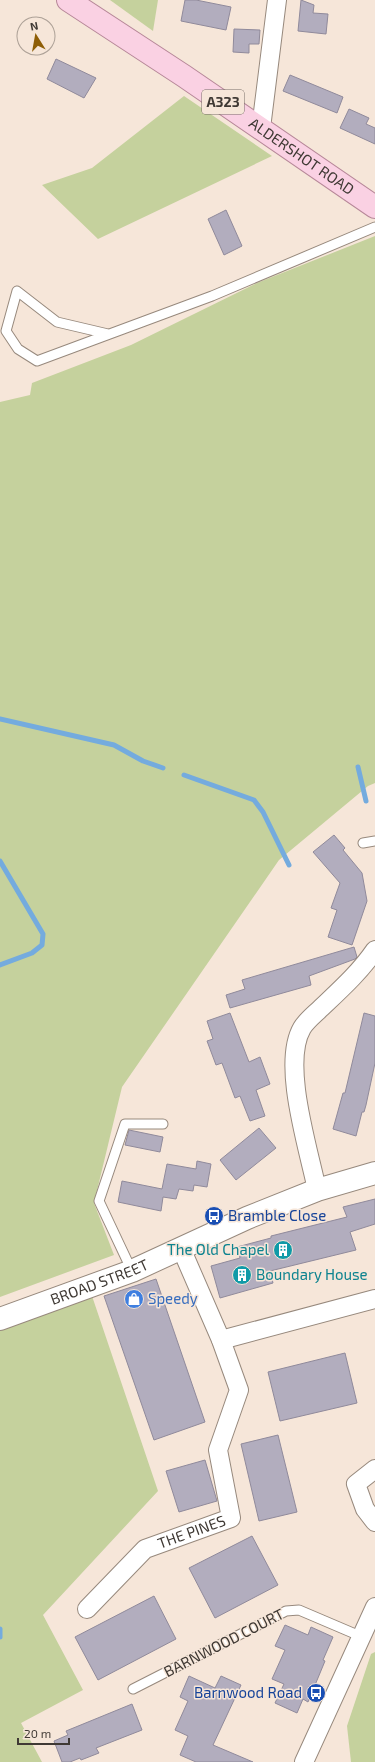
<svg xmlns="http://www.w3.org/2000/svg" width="375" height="1762" viewBox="0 0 375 1762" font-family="'Exo 2',sans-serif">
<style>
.green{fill:#c5d19d}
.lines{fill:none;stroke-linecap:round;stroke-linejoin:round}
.stream{stroke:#74abde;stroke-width:5}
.building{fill:#b2adbe;stroke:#908a9b}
.lane-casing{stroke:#97897d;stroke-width:11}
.street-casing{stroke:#97897d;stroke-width:20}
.secondary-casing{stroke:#97897d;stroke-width:24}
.primary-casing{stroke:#b78899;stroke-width:24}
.lane{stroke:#fff;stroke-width:9}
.street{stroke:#fff;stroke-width:18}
.secondary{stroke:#fff;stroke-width:22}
.primary{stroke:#fad1e3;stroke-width:22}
.labels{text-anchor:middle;stroke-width:3;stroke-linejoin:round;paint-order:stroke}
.shield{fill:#f6e6d9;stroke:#766d66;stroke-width:1}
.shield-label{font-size:14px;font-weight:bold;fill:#3f3934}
.street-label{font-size:15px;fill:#3f3934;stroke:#f6e6d9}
.transit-label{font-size:15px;fill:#164399;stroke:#f6e6d9;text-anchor:start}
.culture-label{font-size:15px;fill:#0d838f;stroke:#f6e6d9;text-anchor:end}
.shop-label{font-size:15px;fill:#366cbe;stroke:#f6e6d9;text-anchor:start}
</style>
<rect width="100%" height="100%" fill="#f6e6d9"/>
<g class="green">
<path d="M 110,0 L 158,0 L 153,31 Z"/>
<path d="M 184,96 L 272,156 L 98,239 L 42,185 L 92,168 Z"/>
<path d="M 375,236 L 375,783 L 368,786 L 279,860 L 122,1087 L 94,1203 L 114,1255 L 0,1297 L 0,402 L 30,395 L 32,383 L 131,345 L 257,283 Z"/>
<path d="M 92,1296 L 158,1491 L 43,1615 L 83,1690 L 21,1723 L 42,1762 L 0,1762 L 0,1330 Z"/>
<path d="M 375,1652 L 375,1762 L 351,1762 L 347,1726 L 371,1654 Z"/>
</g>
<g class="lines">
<g class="stream">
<path d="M 0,719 L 114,745 L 143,761 L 163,768"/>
<path d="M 358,767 L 366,801"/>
<path d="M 184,775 L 254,800 L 263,812 L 289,865"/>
<path d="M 0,861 L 43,934 L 42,945 L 32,953 L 0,965"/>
<path d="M 0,1629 L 0,1637"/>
</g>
</g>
<g class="building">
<path d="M 185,0 L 196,0 L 231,7 L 226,30 L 181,21 Z"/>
<path d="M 301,0 L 314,5 L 313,13 L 328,14 L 326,34 L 298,31 Z"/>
<path d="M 234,29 L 260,30 L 259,44 L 249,44 L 249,53 L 233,52 Z"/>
<path d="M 56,59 L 96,78 L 84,98 L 47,79 Z"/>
<path d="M 290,75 L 343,97 L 337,113 L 283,91 Z"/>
<path d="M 349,109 L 369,118 L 366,124 L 375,128 L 375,144 L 340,128 Z"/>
<path d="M 226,210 L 242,246 L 224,255 L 208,219 Z"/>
<path d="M 334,835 L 345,848 L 343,850 L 362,873 L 367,901 L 352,945 L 328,937 L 337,910 L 331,908 L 340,883 L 313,852 Z"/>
<path d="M 354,947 L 357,957 L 355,959 L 309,976 L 311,985 L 230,1008 L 226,995 L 245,989 L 242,980 Z"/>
<path d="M 230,1013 L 249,1062 L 260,1057 L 270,1084 L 256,1090 L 265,1116 L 250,1121 L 240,1096 L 235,1098 L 222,1063 L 216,1065 L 207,1041 L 213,1039 L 207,1021 Z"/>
<path d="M 364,1013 L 375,1016 L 375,1063 L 366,1105 L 364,1112 L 362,1112 L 356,1136 L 333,1129 L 343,1093 L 345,1093 Z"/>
<path d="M 259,1128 L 276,1148 L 236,1180 L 220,1160 Z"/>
<path d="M 129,1130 L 163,1137 L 160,1152 L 125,1145 Z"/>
<path d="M 197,1161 L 211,1164 L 207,1187 L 194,1185 L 193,1191 L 179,1189 L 176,1199 L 163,1197 L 161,1211 L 118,1202 L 122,1181 L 162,1189 L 167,1164 L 196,1169 Z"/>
<path d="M 375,1199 L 375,1224 L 350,1232 L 356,1250 L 270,1271 L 273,1283 L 220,1298 L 211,1266 L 240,1258 L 237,1247 L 271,1238 L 271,1236 L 347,1217 L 343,1207 Z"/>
<path d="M 156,1279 L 205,1422 L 154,1440 L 104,1296 Z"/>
<path d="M 345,1353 L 357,1403 L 280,1421 L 268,1372 Z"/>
<path d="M 278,1435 L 297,1512 L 259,1521 L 241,1444 Z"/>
<path d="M 205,1460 L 217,1501 L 179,1512 L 166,1471 Z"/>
<path d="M 252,1536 L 278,1585 L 215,1618 L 189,1568 Z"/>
<path d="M 154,1596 L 176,1639 L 98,1680 L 75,1637 Z"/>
<path d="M 285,1625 L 308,1635 L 311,1627 L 333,1637 L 323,1660 L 325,1661 L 308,1702 L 303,1699 L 297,1713 L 275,1703 L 284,1684 L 272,1679 L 285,1650 L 275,1646 Z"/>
<path d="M 189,1676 L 215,1688 L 221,1676 L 241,1685 L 213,1745 L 253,1762 L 196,1762 L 180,1755 L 188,1736 L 175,1730 L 188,1701 L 180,1697 Z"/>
<path d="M 132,1704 L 142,1730 L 96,1748 L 99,1753 L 81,1760 L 80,1758 L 70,1762 L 62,1762 L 54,1741 L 68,1735 L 66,1731 Z"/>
</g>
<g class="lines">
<defs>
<g id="lane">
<path d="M 108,334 L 57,322 L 17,291 L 6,331 L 18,349 L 37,361 L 212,296 L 375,227"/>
<path d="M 363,843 L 375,841"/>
<path d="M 132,1271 L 99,1201 L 125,1124 L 163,1124"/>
<path d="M 133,1689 L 286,1611 L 299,1610 L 360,1636"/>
</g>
<g id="street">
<path d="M 261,128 L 277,0"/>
<path d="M 317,1190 C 309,1150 281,1064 302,1028 C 306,1021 315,1014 321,1008 C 340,990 360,972 375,950"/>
<path d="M 221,1340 L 375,1299"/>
<path d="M 375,1469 L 356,1484 L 365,1509 L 375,1522"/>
<path id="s1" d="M 87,1609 L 145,1549 L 231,1518 L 218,1450 L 239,1390 L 221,1340 L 181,1248"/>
<path d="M 304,1762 L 375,1607"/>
</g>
<g id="secondary">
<path id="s2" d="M 0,1319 L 132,1271 L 247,1218 L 317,1190 L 375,1173"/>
</g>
<g id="primary">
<path id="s3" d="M 68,0 L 184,76 L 375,207"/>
</g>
</defs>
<use href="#lane" class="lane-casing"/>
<use href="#street" class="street-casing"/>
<use href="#secondary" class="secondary-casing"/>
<use href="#primary" class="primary-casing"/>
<use href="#lane" class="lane"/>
<use href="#street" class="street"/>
<use href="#secondary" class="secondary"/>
<use href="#primary" class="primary"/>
</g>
<defs>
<symbol id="bus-disc" viewBox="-11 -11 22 22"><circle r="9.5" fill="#1a4fb4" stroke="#f6e6d9"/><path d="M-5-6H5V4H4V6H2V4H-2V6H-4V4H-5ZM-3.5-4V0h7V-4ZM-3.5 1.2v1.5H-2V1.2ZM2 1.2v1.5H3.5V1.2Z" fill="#fff"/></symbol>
<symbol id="building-disc" viewBox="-11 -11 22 22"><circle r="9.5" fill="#0f9aa8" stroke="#f6e6d9"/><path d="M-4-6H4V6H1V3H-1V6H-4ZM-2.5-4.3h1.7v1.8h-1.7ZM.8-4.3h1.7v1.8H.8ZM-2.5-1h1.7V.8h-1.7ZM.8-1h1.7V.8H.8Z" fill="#fff"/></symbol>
<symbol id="shop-disc" viewBox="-11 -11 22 22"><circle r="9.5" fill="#3f7fe0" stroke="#f6e6d9"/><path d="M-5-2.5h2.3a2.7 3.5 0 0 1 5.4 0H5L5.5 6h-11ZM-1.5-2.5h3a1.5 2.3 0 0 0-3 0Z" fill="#fff"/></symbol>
</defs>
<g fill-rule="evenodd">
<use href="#bus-disc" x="203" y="1205" width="22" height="22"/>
<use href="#building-disc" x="272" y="1239" width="22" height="22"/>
<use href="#building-disc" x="231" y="1264" width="22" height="22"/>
<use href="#shop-disc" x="123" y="1288" width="22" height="22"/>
<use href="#bus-disc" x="305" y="1682" width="22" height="22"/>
</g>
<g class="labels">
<rect class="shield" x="202" y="90" width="42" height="24" rx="3"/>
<g class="shield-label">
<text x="223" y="107">A323</text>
</g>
<g class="street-label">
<text dy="5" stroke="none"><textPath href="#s3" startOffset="281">ALDERSHOT ROAD</textPath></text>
<text dy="5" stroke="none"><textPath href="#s2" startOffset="106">BROAD STREET</textPath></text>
<text dy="5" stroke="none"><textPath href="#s1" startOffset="133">THE PINES</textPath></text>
<text transform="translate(224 1643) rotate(-27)" y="5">BARNWOOD COURT</text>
</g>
<g class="transit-label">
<text x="228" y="1221">Bramble Close</text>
<text x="302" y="1698" text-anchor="end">Barnwood Road</text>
</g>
<g class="culture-label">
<text x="269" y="1255">The Old Chapel</text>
<text x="256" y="1280" text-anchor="start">Boundary House</text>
</g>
<g class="shop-label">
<text x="148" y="1304">Speedy</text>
</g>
</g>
<g transform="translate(36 36) rotate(349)"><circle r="19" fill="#f6e6d9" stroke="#ada197"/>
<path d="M0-3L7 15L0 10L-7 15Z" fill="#8e5e07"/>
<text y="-6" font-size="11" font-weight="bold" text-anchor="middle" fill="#3f3934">N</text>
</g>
<path d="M18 1738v6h51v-6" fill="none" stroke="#3f3934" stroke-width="2"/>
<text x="24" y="1738" font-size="12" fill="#3f3934" stroke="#f6e6d9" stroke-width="3" paint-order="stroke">20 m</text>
</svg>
